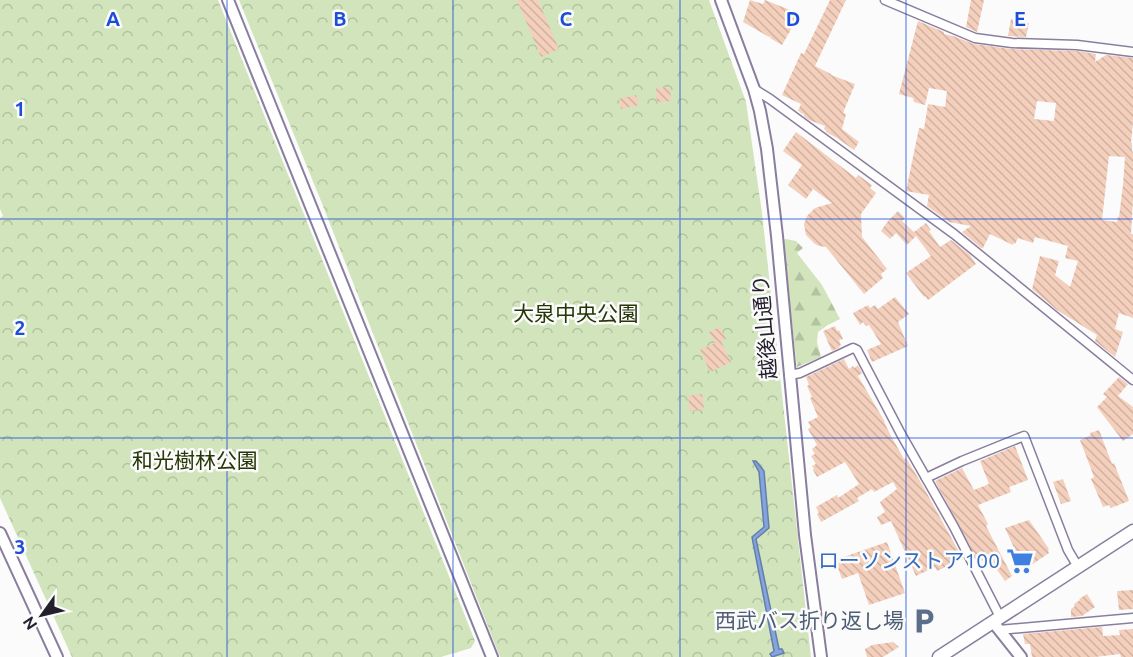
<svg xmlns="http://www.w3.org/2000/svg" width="1133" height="657" viewBox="0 0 1133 657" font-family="Ubuntu,'Noto Sans JP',sans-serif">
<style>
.forest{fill:url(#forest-firs)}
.park{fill:url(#park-crowns)}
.water{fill:#83a5df;stroke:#667da9;stroke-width:1.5}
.building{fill:url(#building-back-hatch);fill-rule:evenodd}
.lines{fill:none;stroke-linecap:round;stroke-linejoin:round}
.minor-casing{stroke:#8a7e9e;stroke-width:11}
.tertiary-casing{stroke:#8a7e9e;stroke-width:14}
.secondary-casing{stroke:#8a7e9e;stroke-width:15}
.minor{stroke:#fff;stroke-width:8}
.tertiary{stroke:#fff;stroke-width:10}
.secondary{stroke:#fff;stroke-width:12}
.grid{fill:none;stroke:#1d4ed8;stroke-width:1.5;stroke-opacity:0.55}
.labels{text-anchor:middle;stroke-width:5;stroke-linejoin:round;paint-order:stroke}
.park-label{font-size:21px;fill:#263606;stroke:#fbfbfb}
.street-label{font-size:21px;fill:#241f2c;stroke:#fbfbfb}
.shop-label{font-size:21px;fill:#366cbe;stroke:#fbfbfb;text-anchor:end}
.service-label{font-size:21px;fill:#4e5e75;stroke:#fbfbfb;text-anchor:end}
.grid-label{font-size:20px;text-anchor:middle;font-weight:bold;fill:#1d4ed8;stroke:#fbfbfb;stroke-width:5;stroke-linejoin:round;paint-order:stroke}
</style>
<defs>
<pattern id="forest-firs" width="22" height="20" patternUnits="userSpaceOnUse" patternTransform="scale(1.5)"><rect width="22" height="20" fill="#d1e4bb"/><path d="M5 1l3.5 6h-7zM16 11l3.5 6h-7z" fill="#b3c3a1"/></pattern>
<pattern id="park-crowns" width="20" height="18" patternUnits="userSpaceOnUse" patternTransform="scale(1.5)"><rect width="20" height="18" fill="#d1e4bb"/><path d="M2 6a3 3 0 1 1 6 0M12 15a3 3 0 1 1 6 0" fill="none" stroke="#b3c3a1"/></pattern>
<pattern id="building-back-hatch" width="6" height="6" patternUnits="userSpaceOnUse" patternTransform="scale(1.5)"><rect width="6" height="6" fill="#f4cfbc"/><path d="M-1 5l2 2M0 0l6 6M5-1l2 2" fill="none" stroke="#d1b1a2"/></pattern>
</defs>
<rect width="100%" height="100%" fill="#fbfbfb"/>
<path class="forest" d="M 786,239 L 796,241 L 803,248 L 797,253 L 822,285 L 840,319 L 828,325 L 818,332 L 817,342 L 821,357 L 797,367 L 782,240 Z"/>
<g class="park">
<path d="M 0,0 L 218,0 L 475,641 L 471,648 L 441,657 L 72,657 L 0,498 L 0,218 L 3,216 L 0,209 Z"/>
<path d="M 239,0 L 709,0 L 746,102 L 762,213 L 811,657 L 500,657 L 321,201 Z"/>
</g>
<path class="water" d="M 753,461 L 756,461 L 764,471 L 769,528 L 756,539 L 779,649 L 782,649 L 784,653 L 772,657 L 770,654 L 774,651 L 752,537 L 764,527 L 759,472 Z"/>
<g class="building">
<path d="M 517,0 L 538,0 L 559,49 L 541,57 Z"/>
<path d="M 750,0 L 763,4 L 765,0 L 800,14 L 782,45 L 770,38 L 771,36 L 769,37 L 743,22 Z"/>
<path d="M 830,0 L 846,0 L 815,66 L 831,74 L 831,75 L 855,84 L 843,113 L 846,114 L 842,129 L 859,142 L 854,150 L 837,138 L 826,132 L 826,130 L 824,129 L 825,126 L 809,120 L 804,116 L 804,114 L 800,113 L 801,112 L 798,111 L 801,104 L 782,95 L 801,53 L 804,54 Z"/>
<path d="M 971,0 L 984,0 L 977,32 L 966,27 Z"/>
<path d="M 1011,19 L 1029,23 L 1026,37 L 1008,36 Z"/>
<path d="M 918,21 L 944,32 L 944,34 L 953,36 L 974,44 L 1011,49 L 1077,51 L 1096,54 L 1095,62 L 1106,55 L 1133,58 L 1133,122 L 1131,143 L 1132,143 L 1132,151 L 1133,152 L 1133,200 L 1131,234 L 1133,234 L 1133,318 L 1119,313 L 1115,329 L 1123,332 L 1115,357 L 1095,341 L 1097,335 L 1057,310 L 1032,289 L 1040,256 L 1059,261 L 1055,275 L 1070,287 L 1078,261 L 1065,258 L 1068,246 L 1035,237 L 1033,243 L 1018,238 L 1015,244 L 1013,243 L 1013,245 L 990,234 L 983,248 L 981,248 L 962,232 L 971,226 L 949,222 L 927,206 L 929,195 L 906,191 L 919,128 L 924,129 L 928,104 L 945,107 L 947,91 L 929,88 L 925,105 L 914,102 L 913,98 L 899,94 ZM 1037,101 L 1056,103 L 1054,121 L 1034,119 ZM 1109,156 L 1125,157 L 1123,185 L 1119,217 L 1118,217 L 1117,222 L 1102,220 Z"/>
<path d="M 656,88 L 670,88 L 671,101 L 657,102 Z"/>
<path d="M 636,95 L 639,105 L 621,109 L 619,99 Z"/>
<path d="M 796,132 L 856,178 L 858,175 L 872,185 L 870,188 L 876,193 L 861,214 L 862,237 L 887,269 L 881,274 L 883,278 L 864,294 L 826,247 L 819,246 L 815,244 L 806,235 L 804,224 L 807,216 L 815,208 L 832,203 L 813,189 L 806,199 L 788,185 L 802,165 L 783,151 Z"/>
<path d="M 898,211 L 905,218 L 902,221 L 914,232 L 926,223 L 931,230 L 929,231 L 940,247 L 951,240 L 970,255 L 976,264 L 928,300 L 925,296 L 924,297 L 906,273 L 931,256 L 916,236 L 907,245 L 896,233 L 890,239 L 881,231 L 888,221 Z"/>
<path d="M 895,297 L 909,314 L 898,322 L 908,346 L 872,362 L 867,350 L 881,344 L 869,325 L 866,326 L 863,322 L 860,325 L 853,313 L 868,305 L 870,308 L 875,305 L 878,309 Z"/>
<path d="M 835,326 L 837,331 L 839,330 L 843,339 L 839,340 L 841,345 L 839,346 L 840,347 L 832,351 L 823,331 Z"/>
<path d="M 720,327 L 726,339 L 721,341 L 731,362 L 710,372 L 700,350 L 715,343 L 709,332 Z"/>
<path d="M 844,359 L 849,369 L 853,366 L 854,368 L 858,365 L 862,373 L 858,376 L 885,422 L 884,422 L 891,436 L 904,459 L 906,458 L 920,481 L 963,559 L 937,571 L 935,567 L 916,576 L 891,521 L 881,525 L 877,517 L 885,512 L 880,502 L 897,489 L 893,482 L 874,492 L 872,489 L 857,498 L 859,501 L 821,522 L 817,514 L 819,513 L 816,507 L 837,495 L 838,498 L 859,484 L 845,462 L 817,477 L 813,470 L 814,469 L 812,466 L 816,464 L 811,456 L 815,454 L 812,449 L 817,445 L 808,429 L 811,427 L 808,422 L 818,417 L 810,398 L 812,397 L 807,386 L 809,385 L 806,377 Z"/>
<path d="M 1119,377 L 1128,384 L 1118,396 L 1133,407 L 1133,434 L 1123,441 L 1097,407 L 1107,397 L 1103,394 Z"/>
<path d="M 702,394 L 704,409 L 690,411 L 688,396 Z"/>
<path d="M 1099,430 L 1112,464 L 1114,463 L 1129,501 L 1111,508 L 1109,505 L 1103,507 L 1091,479 L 1094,477 L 1080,440 L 1091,435 L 1090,433 Z"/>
<path d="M 1015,446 L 1028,480 L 1009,487 L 1011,492 L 978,505 L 988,524 L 986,526 L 1012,576 L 1005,581 L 988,557 L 979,563 L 935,481 L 962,468 L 974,490 L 989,484 L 980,461 Z"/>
<path d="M 1063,479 L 1071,501 L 1061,504 L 1053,482 Z"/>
<path d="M 1029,520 L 1049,549 L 1048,550 L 1049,553 L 1024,570 L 1005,528 Z"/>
<path d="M 887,542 L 905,593 L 869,605 L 858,573 L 842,579 L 835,560 Z"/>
<path d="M 1133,590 L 1133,609 L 1119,610 L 1117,591 Z"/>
<path d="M 1087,594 L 1095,607 L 1082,616 L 1071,617 L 1071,609 L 1075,606 L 1074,604 L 1080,600 L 1079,599 Z"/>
<path d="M 1102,627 L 1103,636 L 1120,635 L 1119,630 L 1133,629 L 1133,657 L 1121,657 L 1120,654 L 1095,657 L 1032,657 L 1030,644 L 1025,644 L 1023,634 Z"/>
<path d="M 893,642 L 899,647 L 883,657 L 867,657 L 865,649 L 872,645 Z"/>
</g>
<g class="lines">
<defs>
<g id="minor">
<path d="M 885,0 L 975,38 L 1012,43 L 1077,45 L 1133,52"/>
<path d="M 754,89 L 770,99 L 954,234 L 1133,380"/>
<path d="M 789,375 L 800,373 L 853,348 L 857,350 L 901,434 L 954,527 L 1000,617"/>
<path d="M 926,478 L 962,461 L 1024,436 L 1068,550 L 1078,567"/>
<path d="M 999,630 L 1133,618"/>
</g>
<g id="tertiary">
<path d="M 228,0 L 492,657"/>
<path d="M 721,0 L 754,89 L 760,111 L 767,149 L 777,236 L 805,535 L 821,657"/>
<path d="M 0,533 L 57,657"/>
<path d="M 993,622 L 1021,657"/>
</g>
<path id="secondary" d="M 939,657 L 1133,531"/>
</defs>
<use href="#minor" class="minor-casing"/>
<use href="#tertiary" class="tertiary-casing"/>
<use href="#secondary" class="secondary-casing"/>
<use href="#minor" class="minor"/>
<use href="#tertiary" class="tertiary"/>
<use href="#secondary" class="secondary"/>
</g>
<path class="grid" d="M 227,0 L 227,657M 453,0 L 453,657M 680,0 L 680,657M 906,0 L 906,657M 0,219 L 1133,219M 0,438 L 1133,438"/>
<defs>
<symbol id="supermarket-bare" viewBox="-9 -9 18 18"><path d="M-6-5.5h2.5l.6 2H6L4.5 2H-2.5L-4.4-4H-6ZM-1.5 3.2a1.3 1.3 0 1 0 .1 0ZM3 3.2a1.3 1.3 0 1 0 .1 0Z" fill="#3f7fe0" stroke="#fbfbfb" stroke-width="2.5" paint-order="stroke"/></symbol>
<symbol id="parking-bare" viewBox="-9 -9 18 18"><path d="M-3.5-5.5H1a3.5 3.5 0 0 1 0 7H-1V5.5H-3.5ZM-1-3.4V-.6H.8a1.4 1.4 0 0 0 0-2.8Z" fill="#5c6f8a" stroke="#fbfbfb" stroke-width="2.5" paint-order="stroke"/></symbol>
</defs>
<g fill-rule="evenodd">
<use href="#supermarket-bare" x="1001" y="542" width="38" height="38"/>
<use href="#parking-bare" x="905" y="602" width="38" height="38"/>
</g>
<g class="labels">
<g class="park-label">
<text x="576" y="321">大泉中央公園</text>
<text x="195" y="468">和光樹林公園</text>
</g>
<g class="street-label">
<text transform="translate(765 327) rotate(-95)" y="7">越後山通り</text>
</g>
<g class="shop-label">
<text x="1000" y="568">ローソンストア100</text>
</g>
<g class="service-label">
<text x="904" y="628">西武バス折り返し場</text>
</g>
</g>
<g class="grid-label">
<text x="113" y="26">A</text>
<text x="340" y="26">B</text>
<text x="566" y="26">C</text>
<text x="793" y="26">D</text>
<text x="1020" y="26">E</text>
<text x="20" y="116">1</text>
<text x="20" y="335">2</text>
<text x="20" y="554">3</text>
</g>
<g transform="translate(42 615) rotate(236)" stroke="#fbfbfb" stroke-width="4.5" paint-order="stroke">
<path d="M0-4.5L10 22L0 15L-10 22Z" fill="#241f2c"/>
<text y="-9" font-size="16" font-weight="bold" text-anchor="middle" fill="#241f2c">N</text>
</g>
</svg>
